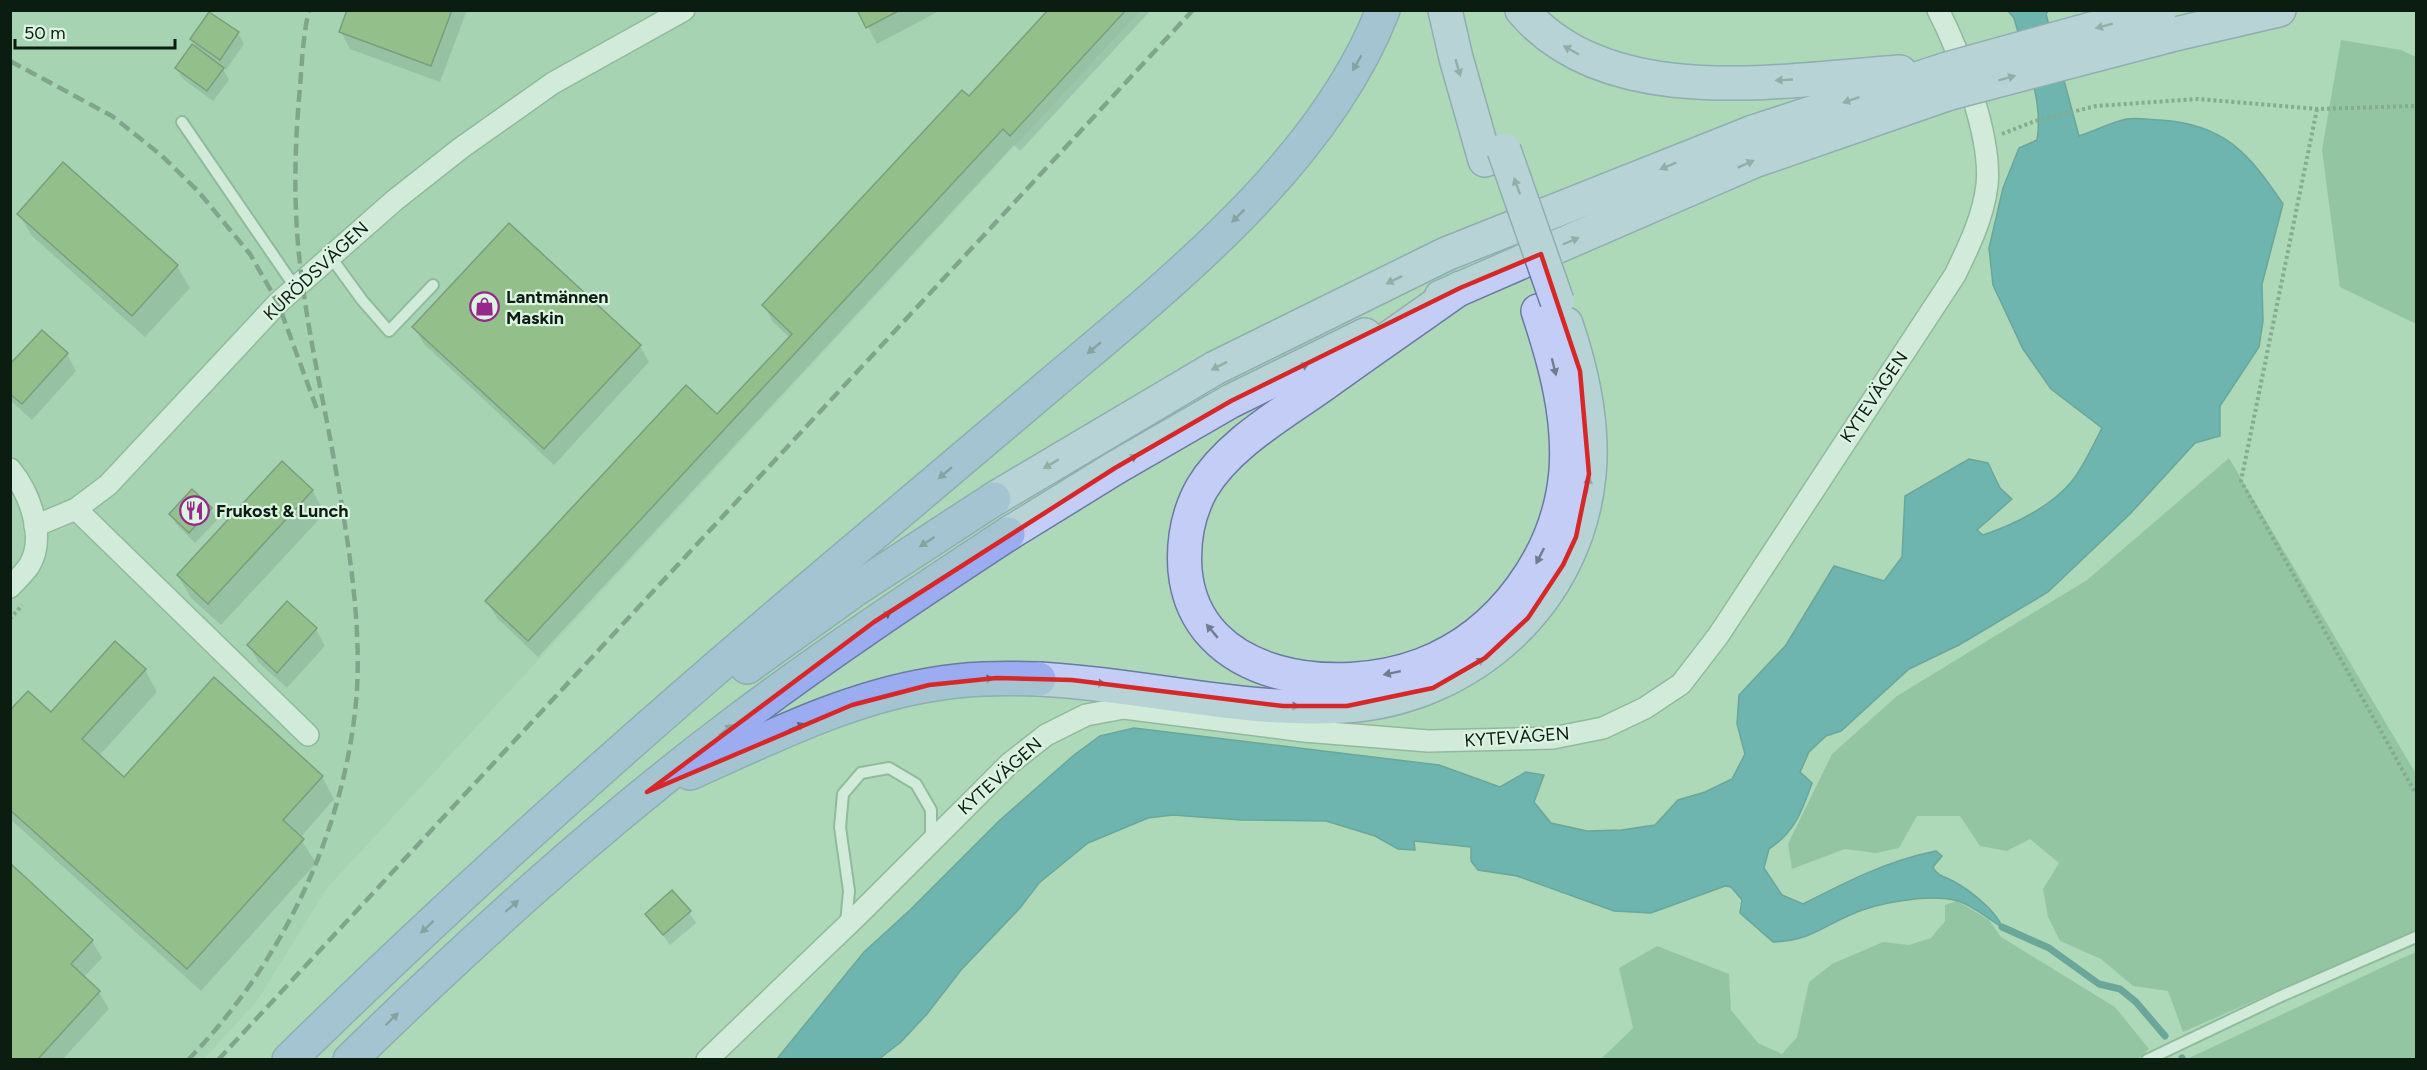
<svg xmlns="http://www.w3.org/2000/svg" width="2427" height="1070" viewBox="0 0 2427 1070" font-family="Figtree,sans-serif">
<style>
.built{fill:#9dceab}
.green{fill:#77ad87}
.water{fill:#1f8b9f;stroke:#196a74;stroke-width:1.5}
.shadow{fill:#0003}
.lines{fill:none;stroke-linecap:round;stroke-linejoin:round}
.stream{stroke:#196a74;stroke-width:7}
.building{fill:#73a151;stroke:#415631;stroke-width:1.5}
.lane-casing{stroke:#6c9678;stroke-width:14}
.street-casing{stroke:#6c9678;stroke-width:24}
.primary-casing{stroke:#697aa2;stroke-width:36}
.highway-casing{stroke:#697aa2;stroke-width:36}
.path{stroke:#55735d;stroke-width:4;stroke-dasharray:3 3;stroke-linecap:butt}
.lane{stroke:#fff;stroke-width:10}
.street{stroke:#fff;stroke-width:21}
.primary{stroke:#c3cdf6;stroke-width:33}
.highway{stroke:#9bacf0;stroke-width:33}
.rail{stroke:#4b6753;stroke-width:4.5;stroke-dasharray:12 6;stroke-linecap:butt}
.primary-bridge-casing{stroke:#697aa2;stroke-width:36;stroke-linecap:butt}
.primary-bridge{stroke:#c3cdf6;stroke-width:33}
.oneway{fill:#707d8e}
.oneway2{fill:#536480}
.marked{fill:none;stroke:#d62828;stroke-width:4.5;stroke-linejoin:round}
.labels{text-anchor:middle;stroke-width:4.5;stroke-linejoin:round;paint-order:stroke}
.street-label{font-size:18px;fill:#0b1c10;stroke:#def4e3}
.poi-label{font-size:18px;font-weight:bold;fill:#0b1c10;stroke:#def4e3;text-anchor:start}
</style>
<rect width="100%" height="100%" fill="#add9b9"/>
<path class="built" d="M 10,11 L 1140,11 L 327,888 L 257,1001 L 203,1060 L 11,1059 Z"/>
<g class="green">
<path d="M 2341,40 L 2401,50 L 2416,57 L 2416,324 L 2340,287 L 2322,150 Z"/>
<path d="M 2229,458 L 2416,774 L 2416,930 L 2183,1032 L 2168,991 L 2133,986 L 2101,959 L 2060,941 L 2048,917 L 2043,889 L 2059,863 L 2030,839 L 2007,851 L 1980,846 L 1960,816 L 1917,816 L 1899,848 L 1876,853 L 1845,849 L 1792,869 L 1788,844 L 1832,754 L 1897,696 L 2087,580 Z"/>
<path d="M 1957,901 L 1989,920 L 2001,937 L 2115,1007 L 2149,1049 L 2137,1060 L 1600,1060 L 1633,1028 L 1619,968 L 1657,946 L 1729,974 L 1731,1010 L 1758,1043 L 1782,1054 L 1797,1037 L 1809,982 L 1832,964 L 1883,942 L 1909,945 L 1931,938 L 1945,921 L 1945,905 Z"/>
<path d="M 2416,952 L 2416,1059 L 2187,1059 L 2400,959 Z"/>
</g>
<path class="water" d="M 2008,11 L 2048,11 L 2046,14 L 2079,136 C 2095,131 2111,122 2127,119 C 2137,117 2150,120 2160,120 C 2224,124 2249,153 2283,204 L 2262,284 L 2263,321 L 2259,347 L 2220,406 L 2220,436 L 2195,443 L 2130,514 L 2048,592 L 1959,645 L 1909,669 L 1841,731 L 1826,736 L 1809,752 L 1800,772 L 1812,783 C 1802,811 1795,832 1769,849 L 1764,868 L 1782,895 L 1803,904 C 1846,882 1889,860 1936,851 L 1942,856 L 1933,867 C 1936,875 1945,877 1953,881 C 1968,889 1996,910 2002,927 C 1988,919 1974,906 1958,901 C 1931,893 1875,903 1850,915 C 1818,929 1811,940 1773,942 L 1740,913 L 1742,900 L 1731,887 L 1725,886 L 1651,913 L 1614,911 L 1517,876 L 1478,870 L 1471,861 L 1471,847 L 1414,841 L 1415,850 L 1398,849 L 1375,836 L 1326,821 L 1241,820 L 1173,815 L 1148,818 L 1088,843 L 1039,883 L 1020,908 L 961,970 L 927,1014 L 901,1042 L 879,1059 L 776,1060 L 864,952 L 910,910 L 1000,820 L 1074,755 L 1100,736 L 1134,728 L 1439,765 L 1500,787 L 1526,772 L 1544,775 L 1534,802 L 1551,823 L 1587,831 L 1622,830 L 1655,825 L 1678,800 L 1705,792 L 1732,779 L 1745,754 L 1737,724 L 1739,695 L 1786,645 L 1834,566 L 1884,581 L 1902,557 L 1905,496 L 1969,459 L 1988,463 L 2000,488 L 2012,499 L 1977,530 L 1983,535 C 2013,525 2051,507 2072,481 C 2084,466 2093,445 2102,428 L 2051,389 L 2023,349 L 1993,285 L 1989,248 L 2003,188 L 2019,148 L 2037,140 C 2044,100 2024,56 2014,18 Z"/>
<g class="shadow">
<path d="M 349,10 L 467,10 L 440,82 L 350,49 L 341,32 Z"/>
<path d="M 859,10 L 941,10 L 877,44 Z"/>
<path d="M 1050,10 L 1151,10 L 1020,151 L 1014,145 L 538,657 L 497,618 L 487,602 L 717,416 L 790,338 L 773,322 L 764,305 L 969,98 Z"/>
<path d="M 238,33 L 244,44 L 226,70 L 222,67 L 229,80 L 213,101 L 183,79 L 176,68 L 198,51 L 191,39 Z"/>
<path d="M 19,214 L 177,266 L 190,288 L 145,337 L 32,236 Z"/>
<path d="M 414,327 L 640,346 L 649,362 L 554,465 L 424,344 Z"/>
<path d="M 67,354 L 76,371 L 32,420 L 10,400 L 10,367 Z"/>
<path d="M 312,490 L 325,513 L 221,625 L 191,598 L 178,576 Z"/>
<path d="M 211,509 L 217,520 L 195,543 L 177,525 L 170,514 Z"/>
<path d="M 316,629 L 325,646 L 287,688 L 258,662 L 249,645 Z"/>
<path d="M 145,670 L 157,692 L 99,756 L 124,779 L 322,777 L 334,799 L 300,838 L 316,863 L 201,991 L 10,819 L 10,712 L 51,714 Z"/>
<path d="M 10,865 L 92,941 L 102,958 L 83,978 L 99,992 L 109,1009 L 62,1060 L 10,1060 Z"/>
<path d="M 689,912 L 696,923 L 670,945 L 647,914 Z"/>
</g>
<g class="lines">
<g class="stream">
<path d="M 2002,927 L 2049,948 L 2099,984 L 2120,989 L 2136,1002 L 2165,1036"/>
<path d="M 2182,1058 L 2183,1060"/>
</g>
</g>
<g class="building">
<path d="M 347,10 L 452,10 L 431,66 L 339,32 Z"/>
<path d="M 857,10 L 900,10 L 866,28 Z"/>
<path d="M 1048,10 L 1126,10 L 1010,136 L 1003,129 L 528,641 L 485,601 L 686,385 L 717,414 L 792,334 L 762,305 L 962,90 L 969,96 Z"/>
<path d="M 209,12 L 239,32 L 220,60 L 190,39 Z"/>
<path d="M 192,44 L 224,68 L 207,91 L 175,68 Z"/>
<path d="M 63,162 L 178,265 L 132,316 L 17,214 Z"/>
<path d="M 509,223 L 641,345 L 544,449 L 412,327 Z"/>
<path d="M 42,330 L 68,353 L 22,404 L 10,394 L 10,364 Z"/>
<path d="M 282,461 L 313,490 L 208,604 L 177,575 Z"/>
<path d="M 192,489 L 212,508 L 189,533 L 169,514 Z"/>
<path d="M 287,601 L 317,628 L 277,673 L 247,645 Z"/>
<path d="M 115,641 L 146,669 L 82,739 L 124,777 L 214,677 L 323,776 L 283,820 L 304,839 L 187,969 L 10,810 L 10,710 L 28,691 L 51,712 Z"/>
<path d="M 10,863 L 93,940 L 71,964 L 100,991 L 37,1060 L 10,1060 Z"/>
<path d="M 672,890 L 691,911 L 663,935 L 645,914 Z"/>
</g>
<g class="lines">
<defs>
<g id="lane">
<path d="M 182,122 L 295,287"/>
<path d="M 330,256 L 362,300 L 389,331 L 433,285"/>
<path d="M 846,923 L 849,891 L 840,827 L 843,794 L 861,773 L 889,768 L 916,784 L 931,810 L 931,840"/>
<path d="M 2147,1060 L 2279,997 L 2416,937"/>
</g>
<g id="street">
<path d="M 10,469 C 29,492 47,537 29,566 C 24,573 17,580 10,587"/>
<path d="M 76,509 L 308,735"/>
<path d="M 35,526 L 76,509 L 108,485 L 278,303 L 395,200 L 461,148 L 553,83 L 684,10"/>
<path d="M 707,1060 L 861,912 L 1009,764 L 1046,735 L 1086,715 L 1124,708 L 1304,731 L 1428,741 L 1553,738 L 1603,728 L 1645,708 L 1681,684 L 1718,636 L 1955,275 C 1969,246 1983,218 1987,185 C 1992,137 1960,53 1938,10"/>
</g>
<g id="primary">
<path d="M 1445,10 L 1456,58 L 1485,160"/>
<path d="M 1522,10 C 1608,112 1783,80 1900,72"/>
<path d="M 2171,35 L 2279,10"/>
<path d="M 1460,288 C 1412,322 1364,355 1317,389 C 1277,417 1227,446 1202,488 C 1188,513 1183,542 1185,570 C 1195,682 1338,697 1422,665 C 1501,635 1559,555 1566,471 C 1570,416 1555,362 1538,311"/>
<path d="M 1441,297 L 1754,161 L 1950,93"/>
<path d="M 994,499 L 1215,368 L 1446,254 L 1753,132 L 1947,69"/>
<path d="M 1008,534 L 1115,468 L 1231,401 L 1365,335"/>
<path d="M 1039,679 C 1141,684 1243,713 1345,706 C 1471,698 1577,602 1589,475 C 1594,424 1582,371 1566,324"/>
</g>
<g id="highway">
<path d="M 747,667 L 853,591 L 994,499"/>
<path d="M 690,773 C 767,739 845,699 929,685 C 966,678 1002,678 1039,679"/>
<path d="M 289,1060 C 455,897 628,742 805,592 C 887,523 969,453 1051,384 C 1172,282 1324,162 1383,10"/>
<path d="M 350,1060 C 473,940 596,828 732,725 C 822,657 915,595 1008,534"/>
</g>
</defs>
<use href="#lane" class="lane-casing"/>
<use href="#street" class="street-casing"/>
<use href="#primary" class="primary-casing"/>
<use href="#highway" class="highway-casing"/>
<g class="path">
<path d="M 2317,109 L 2241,481 L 2416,794"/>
<path d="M 2002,134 L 2035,121 L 2096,106 L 2198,99 L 2317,109 L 2416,106"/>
<path d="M 10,619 L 22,605"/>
</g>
<use href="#lane" class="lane"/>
<use href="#street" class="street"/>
<use href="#primary" class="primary"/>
<use href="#highway" class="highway"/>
<g class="rail">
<path d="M 10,61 L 112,116 L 161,155 L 198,191 L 250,254 L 278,303 L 318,412"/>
<path d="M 188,1060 C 279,966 340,842 355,712 C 364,636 349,546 336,471 C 325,407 310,344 302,280 C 293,216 294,152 300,87 C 302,62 303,35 309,10"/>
<path d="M 218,1060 L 1193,10"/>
</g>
<defs>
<g id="primary-bridge">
<path d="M 1947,69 L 2160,10"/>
<path d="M 1950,93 L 2171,35"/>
<path d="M 1504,150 L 1557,301"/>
</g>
</defs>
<use href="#primary-bridge" class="primary-bridge-casing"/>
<use href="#primary-bridge" class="primary-bridge"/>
</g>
<defs><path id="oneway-solid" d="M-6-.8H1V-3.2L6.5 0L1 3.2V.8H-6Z" transform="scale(1.5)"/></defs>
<g class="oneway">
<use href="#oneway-solid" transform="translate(2104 26) rotate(165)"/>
<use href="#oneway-solid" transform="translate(1571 50) rotate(-150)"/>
<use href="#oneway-solid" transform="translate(1458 68) rotate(74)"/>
<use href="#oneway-solid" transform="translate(2007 78) rotate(-15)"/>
<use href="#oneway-solid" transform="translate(1784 80) rotate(177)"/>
<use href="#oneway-solid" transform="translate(1851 100) rotate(162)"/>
<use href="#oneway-solid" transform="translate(1746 164) rotate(-24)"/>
<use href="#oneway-solid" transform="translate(1668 166) rotate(158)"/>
<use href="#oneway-solid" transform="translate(1517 186) rotate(-110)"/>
<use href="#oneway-solid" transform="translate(1571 241) rotate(-23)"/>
<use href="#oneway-solid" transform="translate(1394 280) rotate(154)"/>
<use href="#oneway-solid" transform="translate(1219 366) rotate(153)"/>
<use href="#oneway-solid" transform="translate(1301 367) rotate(-26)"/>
<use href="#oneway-solid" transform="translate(1554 367) rotate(76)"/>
<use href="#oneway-solid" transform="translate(1130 459) rotate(-30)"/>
<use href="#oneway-solid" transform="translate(1051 464) rotate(149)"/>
<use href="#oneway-solid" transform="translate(1588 485) rotate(-81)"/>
<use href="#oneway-solid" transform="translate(1540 556) rotate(117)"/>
<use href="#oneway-solid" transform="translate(1212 631) rotate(-130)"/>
<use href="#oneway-solid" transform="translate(1477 663) rotate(-31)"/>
<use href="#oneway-solid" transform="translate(1392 673) rotate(168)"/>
<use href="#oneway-solid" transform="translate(1097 683) rotate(6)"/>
<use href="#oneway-solid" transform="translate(1291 706) rotate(3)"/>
</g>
<g class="oneway2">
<use href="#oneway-solid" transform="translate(1357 63) rotate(120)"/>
<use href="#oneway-solid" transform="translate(1238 216) rotate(135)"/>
<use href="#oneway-solid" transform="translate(1094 348) rotate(140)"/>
<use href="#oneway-solid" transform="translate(945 473) rotate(140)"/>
<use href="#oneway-solid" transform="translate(927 542) rotate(147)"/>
<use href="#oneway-solid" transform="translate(884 616) rotate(-33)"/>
<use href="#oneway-solid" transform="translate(985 679) rotate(-3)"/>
<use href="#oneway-solid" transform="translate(797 727) rotate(-22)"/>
<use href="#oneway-solid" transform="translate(726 730) rotate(-38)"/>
<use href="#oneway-solid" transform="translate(512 906) rotate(-41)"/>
<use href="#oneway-solid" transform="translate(427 927) rotate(137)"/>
<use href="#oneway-solid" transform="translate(392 1019) rotate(-44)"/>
</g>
<path d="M0 0H2427V1070H0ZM 1541,254 L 1580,371 L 1589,474 L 1576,537 L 1563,565 L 1528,618 L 1485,658 L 1433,688 L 1347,706 L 1283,706 L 1072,680 L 996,678 L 929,685 L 852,705 L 647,792 L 874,622 L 1115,468 L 1231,401 L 1460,288 Z" fill="#add9b9" fill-opacity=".55" fill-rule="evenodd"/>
<path class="marked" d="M 1541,254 L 1580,371 L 1589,474 L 1576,537 L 1563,565 L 1528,618 L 1485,658 L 1433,688 L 1347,706 L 1283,706 L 1072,680 L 996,678 L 929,685 L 852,705 L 647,792 L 874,622 L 1115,468 L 1231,401 L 1460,288 Z"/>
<defs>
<symbol id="shop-ring" viewBox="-11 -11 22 22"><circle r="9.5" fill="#def4e3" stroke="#962889" stroke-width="1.5"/><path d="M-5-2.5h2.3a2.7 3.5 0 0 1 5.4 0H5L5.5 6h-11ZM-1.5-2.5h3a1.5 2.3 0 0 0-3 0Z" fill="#962889"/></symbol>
<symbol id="restaurant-ring" viewBox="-11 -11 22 22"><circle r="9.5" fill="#def4e3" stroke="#962889" stroke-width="1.5"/><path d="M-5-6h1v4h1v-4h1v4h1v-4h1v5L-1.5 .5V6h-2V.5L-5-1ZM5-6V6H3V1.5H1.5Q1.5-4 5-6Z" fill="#962889"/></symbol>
</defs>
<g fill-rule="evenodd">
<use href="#shop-ring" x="468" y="290" width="33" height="33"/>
<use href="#restaurant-ring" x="178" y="494" width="33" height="33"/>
</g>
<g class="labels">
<g class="street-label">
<text transform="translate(316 271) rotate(-43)" y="6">KURÖDSVÄGEN</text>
<text transform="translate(1874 397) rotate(-56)" y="6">KYTEVÄGEN</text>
<text transform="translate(1517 737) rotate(-4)" y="6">KYTEVÄGEN</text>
<text transform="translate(1000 776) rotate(-42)" y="6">KYTEVÄGEN</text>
</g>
<g class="poi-label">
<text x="506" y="303">Lantmännen<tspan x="506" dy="21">Maskin</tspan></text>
<text x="216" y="517">Frukost &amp; Lunch</text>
</g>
</g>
<rect width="2427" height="1070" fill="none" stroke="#0b1c10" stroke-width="24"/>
<path d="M15 39v9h160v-9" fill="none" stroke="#0b1c10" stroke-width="3"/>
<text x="24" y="39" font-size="18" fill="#0b1c10" stroke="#def4e3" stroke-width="4.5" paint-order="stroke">50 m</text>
</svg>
